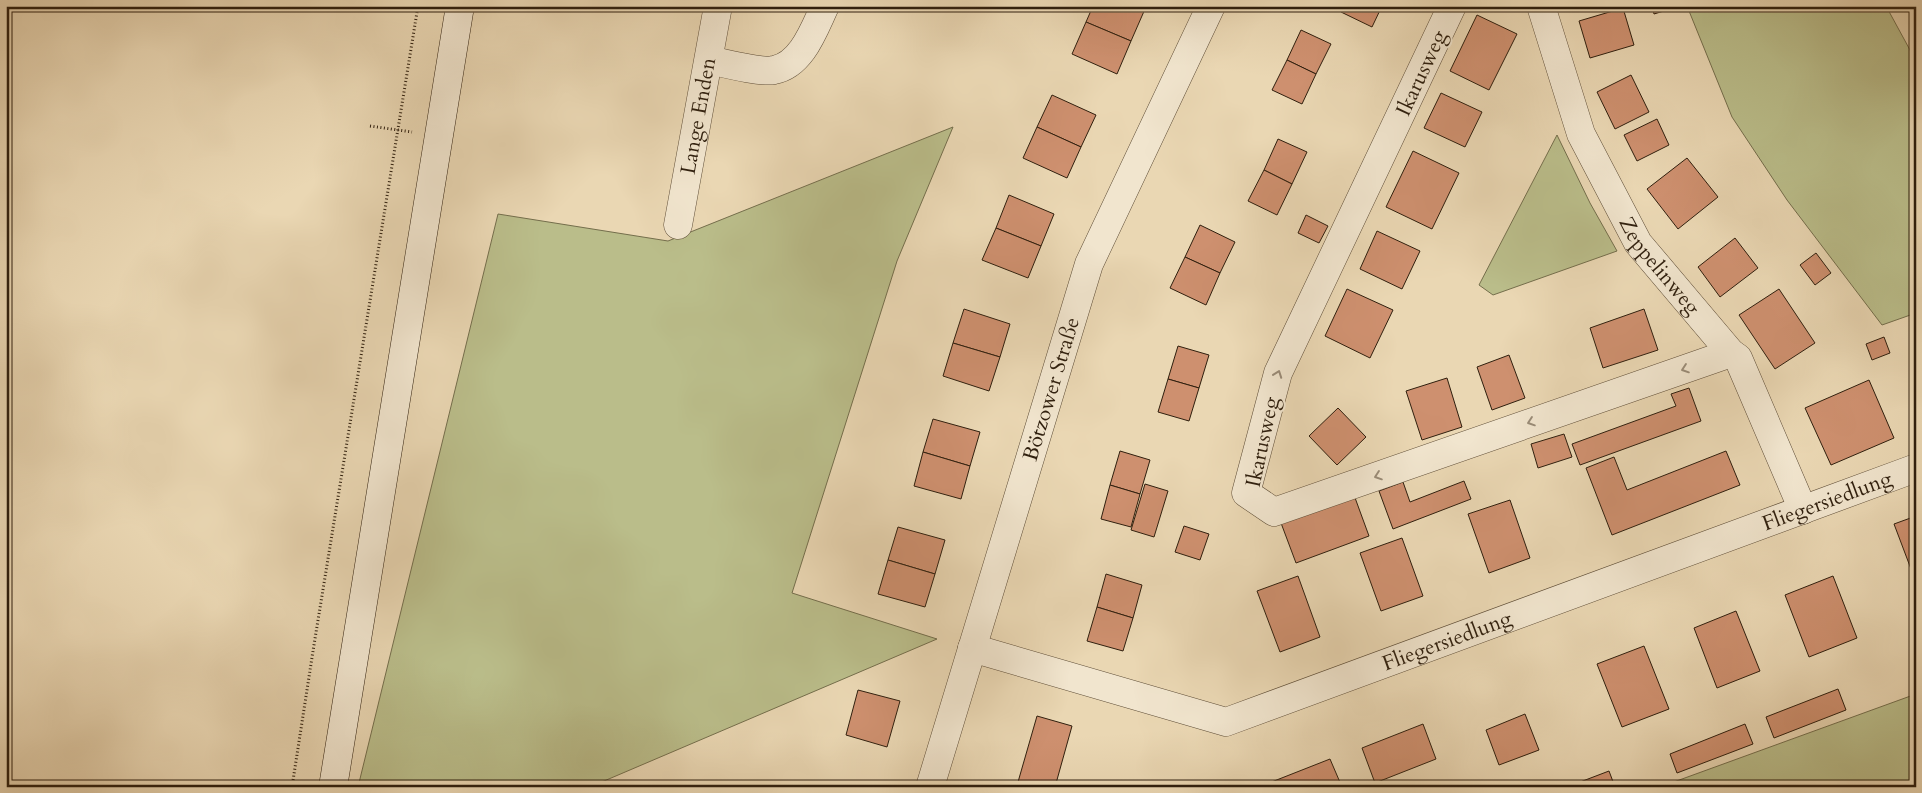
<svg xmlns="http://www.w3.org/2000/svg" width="1922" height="793" viewBox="0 0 1922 793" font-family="Cardo,serif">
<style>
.green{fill:#babd8a;stroke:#746e4c}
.building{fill:#ce906f;stroke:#2f1f0e}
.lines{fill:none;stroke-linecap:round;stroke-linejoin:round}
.street-casing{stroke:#5e4d37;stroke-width:29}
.secondary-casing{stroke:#2f1f0e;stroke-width:29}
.path{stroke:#2f1f0e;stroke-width:3;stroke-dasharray:1 2.5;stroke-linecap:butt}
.street{stroke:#f1e5ce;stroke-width:28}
.secondary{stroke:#f1e5ce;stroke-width:28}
.oneway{stroke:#9a8c78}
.labels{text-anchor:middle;stroke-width:4;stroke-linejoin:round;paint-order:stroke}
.street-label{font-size:21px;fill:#2f1f0e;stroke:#f1e5ce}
</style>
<rect width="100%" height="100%" fill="#ead7b3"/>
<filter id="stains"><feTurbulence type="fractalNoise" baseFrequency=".004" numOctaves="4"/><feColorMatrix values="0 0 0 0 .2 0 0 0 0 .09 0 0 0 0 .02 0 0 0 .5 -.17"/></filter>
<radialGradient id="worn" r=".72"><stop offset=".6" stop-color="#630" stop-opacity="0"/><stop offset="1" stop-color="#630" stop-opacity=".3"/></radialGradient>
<g class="green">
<path d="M 1687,6 L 1886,6 L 1916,61 L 1916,313 L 1882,325 L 1787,200 L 1732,117 Z"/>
<path d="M 953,127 L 897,261 L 792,593 L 937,639 L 590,787 L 358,787 L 498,214 L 668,241 Z"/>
<path d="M 1557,135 L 1590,203 L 1617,251 L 1493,295 L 1479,285 Z"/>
<path d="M 1916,694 L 1916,787 L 1660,787 Z"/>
</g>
<g class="building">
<path d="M 1093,6 L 1138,6 L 1145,9 L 1131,41 L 1086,22 Z"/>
<path d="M 1343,6 L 1382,6 L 1372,27 L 1341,12 Z"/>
<path d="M 1652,6 L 1680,6 L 1654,14 Z"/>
<path d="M 1623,8 L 1634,45 L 1590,58 L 1579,21 Z"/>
<path d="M 1477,15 L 1517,34 L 1489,90 L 1450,71 Z"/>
<path d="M 1086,22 L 1131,41 L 1117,74 L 1072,54 Z"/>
<path d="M 1301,30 L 1331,44 L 1316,74 L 1287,60 Z"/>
<path d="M 1287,60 L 1316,74 L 1302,104 L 1272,90 Z"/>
<path d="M 1631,75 L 1649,112 L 1615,129 L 1597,92 Z"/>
<path d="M 1441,93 L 1482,112 L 1465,147 L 1424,128 Z"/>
<path d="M 1052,95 L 1096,115 L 1081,147 L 1037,127 Z"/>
<path d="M 1657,119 L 1669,145 L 1637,161 L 1624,135 Z"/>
<path d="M 1037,127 L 1081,147 L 1067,178 L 1023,158 Z"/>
<path d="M 1278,139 L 1307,152 L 1292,184 L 1264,170 Z"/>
<path d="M 1413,151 L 1459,173 L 1432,229 L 1386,207 Z"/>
<path d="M 1687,158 L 1718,197 L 1678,229 L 1647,189 Z"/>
<path d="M 1264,170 L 1292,184 L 1277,215 L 1248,201 Z"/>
<path d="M 1009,195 L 1054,214 L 1041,246 L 996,228 Z"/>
<path d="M 1306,215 L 1328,226 L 1319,243 L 1298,233 Z"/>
<path d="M 1200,225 L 1235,242 L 1220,273 L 1185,257 Z"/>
<path d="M 996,228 L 1041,246 L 1028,278 L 982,260 Z"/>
<path d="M 1377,231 L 1420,251 L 1402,289 L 1360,269 Z"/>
<path d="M 1735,238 L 1758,268 L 1720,297 L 1698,267 Z"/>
<path d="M 1816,253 L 1831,273 L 1815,285 L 1800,265 Z"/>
<path d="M 1185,257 L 1220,273 L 1206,305 L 1170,288 Z"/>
<path d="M 1347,289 L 1393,310 L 1370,358 L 1325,336 Z"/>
<path d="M 1779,289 L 1815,343 L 1775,369 L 1739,315 Z"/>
<path d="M 964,309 L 1010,324 L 1000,357 L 953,343 Z"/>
<path d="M 1644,309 L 1658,350 L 1603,368 L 1590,328 Z"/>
<path d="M 1884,337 L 1890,353 L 1872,360 L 1866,344 Z"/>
<path d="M 953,343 L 1000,357 L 989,391 L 943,376 Z"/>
<path d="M 1178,346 L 1209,355 L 1199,388 L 1168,379 Z"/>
<path d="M 1509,355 L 1525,398 L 1492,410 L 1477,367 Z"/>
<path d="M 1447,378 L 1462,427 L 1422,440 L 1406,391 Z"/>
<path d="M 1168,379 L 1199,388 L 1189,421 L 1158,412 Z"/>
<path d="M 1869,380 L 1894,438 L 1831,465 L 1805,408 Z"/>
<path d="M 1689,388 L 1701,421 L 1580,465 L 1572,444 L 1676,406 L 1671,394 Z"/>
<path d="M 1338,408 L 1366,437 L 1337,465 L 1309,436 Z"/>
<path d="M 933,419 L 980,432 L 970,466 L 923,452 Z"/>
<path d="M 1564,434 L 1572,457 L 1538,468 L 1531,444 Z"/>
<path d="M 1120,451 L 1150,460 L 1140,494 L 1110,485 Z"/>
<path d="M 1726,451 L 1740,485 L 1612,535 L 1586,468 L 1614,457 L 1627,490 Z"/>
<path d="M 923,452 L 970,466 L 961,499 L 914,486 Z"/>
<path d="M 1464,481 L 1471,499 L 1393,529 L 1379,491 L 1403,482 L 1410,502 Z"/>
<path d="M 1145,484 L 1168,491 L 1154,537 L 1131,530 Z"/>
<path d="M 1110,485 L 1140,494 L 1131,527 L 1101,519 Z"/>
<path d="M 1354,495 L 1369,536 L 1296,563 L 1281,523 Z"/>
<path d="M 1510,500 L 1530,558 L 1489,573 L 1468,514 Z"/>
<path d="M 1916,516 L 1916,567 L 1911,569 L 1894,524 Z"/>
<path d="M 1184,526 L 1209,534 L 1200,560 L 1175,552 Z"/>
<path d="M 898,527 L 945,540 L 935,574 L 888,560 Z"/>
<path d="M 1402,538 L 1423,596 L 1381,611 L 1360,553 Z"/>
<path d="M 888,560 L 935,574 L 925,607 L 878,594 Z"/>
<path d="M 1106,574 L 1142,585 L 1133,618 L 1097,607 Z"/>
<path d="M 1298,576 L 1320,637 L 1280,652 L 1257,591 Z"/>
<path d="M 1833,576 L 1857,638 L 1809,657 L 1785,595 Z"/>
<path d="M 1097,607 L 1133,618 L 1123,651 L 1087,641 Z"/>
<path d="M 1736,611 L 1760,671 L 1717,688 L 1694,628 Z"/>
<path d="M 1644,646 L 1669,709 L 1622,727 L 1597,664 Z"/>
<path d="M 1838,689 L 1846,710 L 1774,738 L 1766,717 Z"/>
<path d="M 858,690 L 900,701 L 887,747 L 846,735 Z"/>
<path d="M 1525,714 L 1539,750 L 1499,765 L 1486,730 Z"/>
<path d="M 1037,716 L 1072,726 L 1055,787 L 1034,787 L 1018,782 Z"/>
<path d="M 1423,724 L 1436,759 L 1375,783 L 1362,748 Z"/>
<path d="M 1745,724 L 1753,744 L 1677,773 L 1670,754 Z"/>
<path d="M 1330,759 L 1342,787 L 1271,787 L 1269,783 Z"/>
<path d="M 1609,771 L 1615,787 L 1567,787 Z"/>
</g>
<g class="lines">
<defs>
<g id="street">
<path d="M 1452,6 L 1278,373 L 1246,493 L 1274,512 L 1731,353"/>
<path id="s1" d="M 1541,6 L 1581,134 L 1638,243 L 1731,353 L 1738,358 L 1803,510"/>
<path d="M 709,60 C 723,63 761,73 774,70 C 802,65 814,29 825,6"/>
<path id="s2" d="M 678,225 L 718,6"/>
<path id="s3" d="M 972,648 L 1226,722 L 1916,468"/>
<path id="s4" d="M 930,787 L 1089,264 L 1211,6"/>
</g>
<path id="secondary" d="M 333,787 L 460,6"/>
</defs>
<use href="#street" class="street-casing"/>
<use href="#secondary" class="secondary-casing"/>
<g class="path">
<path d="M 370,126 L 412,132"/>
<path d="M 292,787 L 313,651 L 418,6"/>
</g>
<use href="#street" class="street"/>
<use href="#secondary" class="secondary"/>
</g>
<defs><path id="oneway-chevron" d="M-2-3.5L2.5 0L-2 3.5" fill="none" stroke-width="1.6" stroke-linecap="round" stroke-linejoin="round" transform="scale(1.25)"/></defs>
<g class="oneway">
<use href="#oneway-chevron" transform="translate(1685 369) rotate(161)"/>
<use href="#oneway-chevron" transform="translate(1278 374) rotate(-70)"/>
<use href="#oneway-chevron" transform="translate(1531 422) rotate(161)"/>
<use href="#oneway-chevron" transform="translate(1378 476) rotate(161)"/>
</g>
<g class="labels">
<g class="street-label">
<text transform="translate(1421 73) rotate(-65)" y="7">Ikarusweg</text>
<text dy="7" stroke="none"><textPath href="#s2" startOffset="111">Lange Enden</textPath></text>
<text dy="7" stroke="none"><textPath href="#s1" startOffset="288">Zeppelinweg</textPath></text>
<text dy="7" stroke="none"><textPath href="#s4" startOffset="416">Bötzower Straße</textPath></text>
<text transform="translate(1262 442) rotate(-78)" y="7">Ikarusweg</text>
<text dy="7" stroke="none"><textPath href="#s3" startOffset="905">Fliegersiedlung</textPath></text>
<text dy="7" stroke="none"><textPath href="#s3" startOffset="500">Fliegersiedlung</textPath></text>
</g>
</g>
<rect width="1922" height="793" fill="none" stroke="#ead7b3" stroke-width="25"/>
<rect x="8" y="8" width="1907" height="778" fill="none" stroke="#2f1f0e" stroke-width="2.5"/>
<rect x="12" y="12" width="1897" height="768" fill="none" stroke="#2f1f0e"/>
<rect width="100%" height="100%" filter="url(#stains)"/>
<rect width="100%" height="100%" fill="url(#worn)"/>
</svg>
